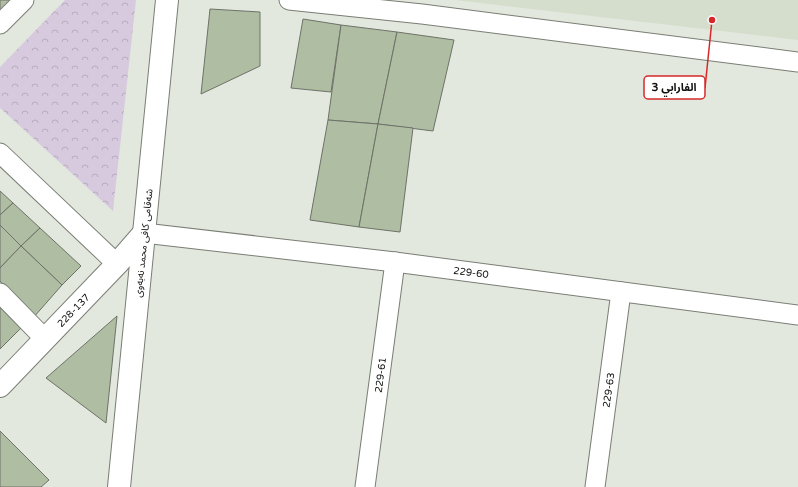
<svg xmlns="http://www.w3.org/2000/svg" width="798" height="487" viewBox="0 0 798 487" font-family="'Varela Round','Noto Sans Arabic',sans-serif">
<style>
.built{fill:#d5decc}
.park{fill:url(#park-crowns)}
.building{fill:#afbda2;stroke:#6e7269}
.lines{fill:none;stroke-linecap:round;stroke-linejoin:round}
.street-casing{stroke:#797e75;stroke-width:21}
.secondary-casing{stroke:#797e75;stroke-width:24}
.street{stroke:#fff;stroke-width:19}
.secondary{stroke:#fff;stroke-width:22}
.labels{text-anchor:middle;stroke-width:4;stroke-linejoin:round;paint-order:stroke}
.street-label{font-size:10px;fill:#0f110d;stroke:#fff}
.leader{fill:none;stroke:#d62828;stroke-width:1.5}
.callout-dot{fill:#d62828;stroke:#fff;stroke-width:1.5}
.callout{fill:#fff;stroke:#d62828;stroke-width:1.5}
.callout-label{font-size:11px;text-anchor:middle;font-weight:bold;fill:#0f110d}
</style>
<defs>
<pattern id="park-crowns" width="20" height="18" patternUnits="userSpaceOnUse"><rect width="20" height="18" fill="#d7cadf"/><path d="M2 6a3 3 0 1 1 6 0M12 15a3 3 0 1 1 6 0" fill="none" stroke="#b7acbe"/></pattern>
</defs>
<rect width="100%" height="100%" fill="#e2e8dd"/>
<path class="built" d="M 455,0 L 798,0 L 798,40 Z"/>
<path class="park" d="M 65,0 L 136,0 L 113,211 L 0,108 L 0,67 Z"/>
<g class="building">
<path d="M 0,0 L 10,0 L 0,10 Z"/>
<path d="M 210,9 L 260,12 L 260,66 L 201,94 Z"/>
<path d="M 303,19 L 341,25 L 331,92 L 291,88 Z"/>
<path d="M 341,25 L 397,32 L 378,124 L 328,120 Z"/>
<path d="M 397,32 L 454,40 L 433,131 L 378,124 Z"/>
<path d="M 328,120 L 378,124 L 359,227 L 310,220 Z"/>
<path d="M 378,124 L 413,128 L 400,232 L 359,227 Z"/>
<path d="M 0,191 L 13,203 L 0,215 Z"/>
<path d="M 13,203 L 40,228 L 21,246 L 0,225 L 0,215 Z"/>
<path d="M 0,225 L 21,246 L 0,268 Z"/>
<path d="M 40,228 L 81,266 L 62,285 L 21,246 Z"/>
<path d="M 21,246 L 62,285 L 33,318 L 0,281 L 0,268 Z"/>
<path d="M 0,302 L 26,323 L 0,349 Z"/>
<path d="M 117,316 L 106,423 L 46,378 Z"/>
<path d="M 0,431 L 49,480 L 41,487 L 0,487 Z"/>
</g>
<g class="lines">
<defs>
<g id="street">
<path d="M 289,0 L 422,14 L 798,62"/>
<path d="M 0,24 L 24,0"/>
<path d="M 0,153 L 117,264"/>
<path d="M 144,233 L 395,262 L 798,315"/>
<path d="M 0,293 L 45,339"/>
<path d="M 365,487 L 395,262"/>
<path d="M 595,487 L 621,292"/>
</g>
<g id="secondary">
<path d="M 0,386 L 117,264 L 144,233"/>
<path d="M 119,487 L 167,0"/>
</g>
</defs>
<use href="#street" class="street-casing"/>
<use href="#secondary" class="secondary-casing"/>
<use href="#street" class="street"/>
<use href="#secondary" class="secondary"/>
</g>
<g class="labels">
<g class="street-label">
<text transform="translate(143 243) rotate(-84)" y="4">شەقامی کافی محمد نەبەوی</text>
<text transform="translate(471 272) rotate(7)" y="4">229-60</text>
<text transform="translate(73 310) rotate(-46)" y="4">228-137</text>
<text transform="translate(380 375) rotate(-83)" y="4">229-61</text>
<text transform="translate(608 390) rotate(-82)" y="4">229-63</text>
</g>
</g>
<path class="leader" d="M712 20L705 88"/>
<circle class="callout-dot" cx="712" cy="20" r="4"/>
<rect class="callout" x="644" y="76" width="61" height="23" rx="4"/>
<g class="callout-label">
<text x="674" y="91">الفارابي 3</text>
</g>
</svg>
